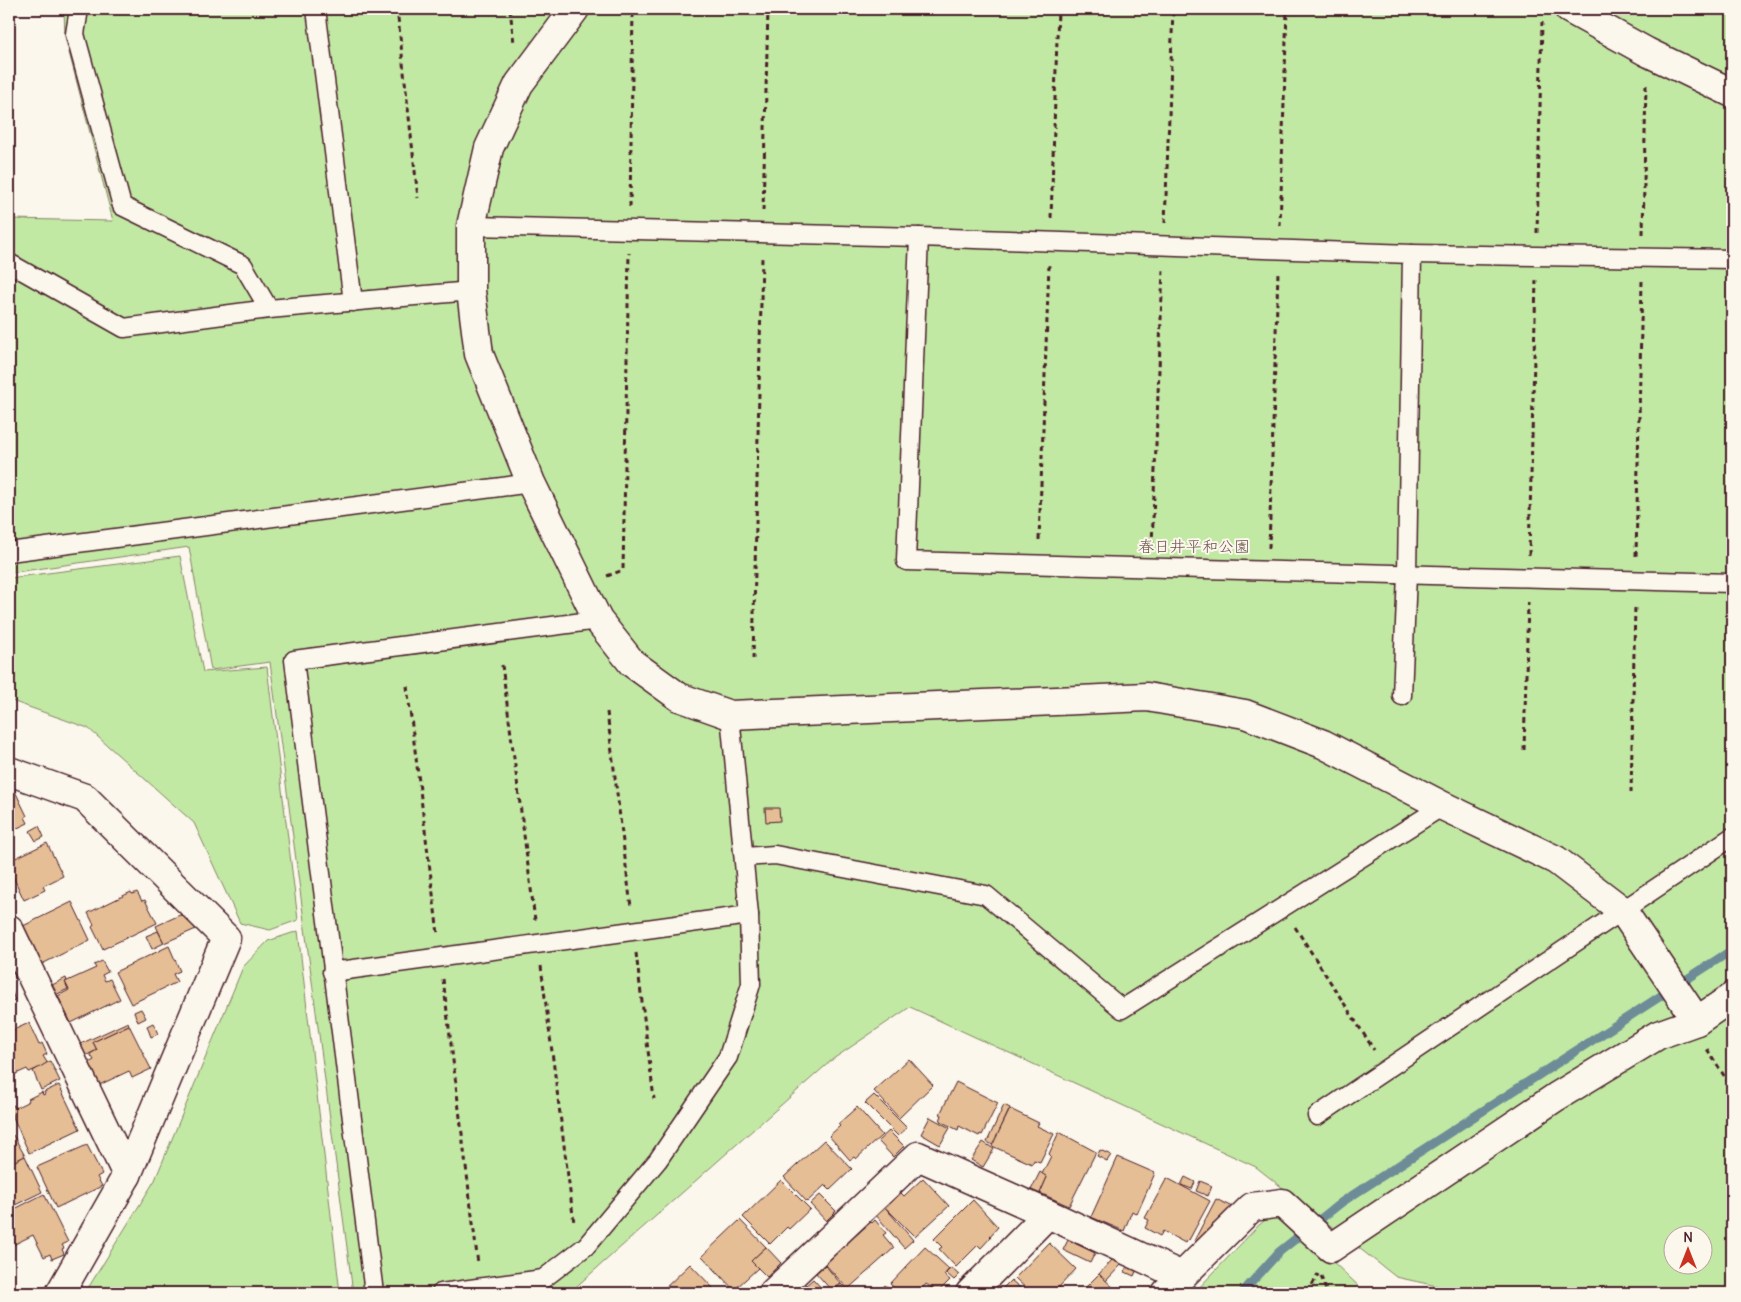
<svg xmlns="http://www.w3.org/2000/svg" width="1741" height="1302" viewBox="0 0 1741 1302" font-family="Delius,'Klee One',sans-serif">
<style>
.green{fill:#c2e9a3;stroke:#868467;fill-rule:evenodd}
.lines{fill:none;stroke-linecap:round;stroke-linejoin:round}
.stream{stroke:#6d8c97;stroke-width:9}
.building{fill:#e5be95;stroke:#4a1f2b}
.lane-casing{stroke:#4a1f2b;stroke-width:21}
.street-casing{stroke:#4a1f2b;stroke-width:31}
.secondary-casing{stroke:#4a1f2b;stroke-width:31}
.path{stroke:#4a1f2b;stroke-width:3;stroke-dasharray:5 4;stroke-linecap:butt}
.lane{stroke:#fbf7ec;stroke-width:18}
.street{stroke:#fbf7ec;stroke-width:28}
.secondary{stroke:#fbf7ec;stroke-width:28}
.labels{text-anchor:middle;stroke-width:4;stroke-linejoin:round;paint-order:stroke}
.park-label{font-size:16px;fill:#685249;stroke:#fbf7ec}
</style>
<rect width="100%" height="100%" fill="#fbf7ec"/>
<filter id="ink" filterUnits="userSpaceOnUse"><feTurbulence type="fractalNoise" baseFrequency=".02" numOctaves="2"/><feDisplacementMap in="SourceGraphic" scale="10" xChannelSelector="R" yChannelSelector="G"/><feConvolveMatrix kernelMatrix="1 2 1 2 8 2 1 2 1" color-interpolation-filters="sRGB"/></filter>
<g filter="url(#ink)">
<g class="green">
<path d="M 64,9 L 1732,9 L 1732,1293 L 1469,1293 L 1396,1277 L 1256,1167 L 910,1007 L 833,1059 L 569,1293 L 353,1293 L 270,662 L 211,670 L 189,547 L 9,573 L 9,219 L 113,221 L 65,37 ZM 1674,1234 L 1704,1234 L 1704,1264 L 1674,1264 Z"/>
<path d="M 180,556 L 203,672 L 267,667 L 298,920 L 270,930 L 240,923 L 194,823 L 88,728 L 9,700 L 9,578 Z"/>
<path d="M 298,931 L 340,1293 L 85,1293 L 155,1180 L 243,967 L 268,941 Z"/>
<path d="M 1278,1210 C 1307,1238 1337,1265 1366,1293 L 1194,1293 L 1259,1225 Z"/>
</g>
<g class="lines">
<path class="stream" d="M 1242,1293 L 1279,1252 L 1342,1202 L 1732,950"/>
</g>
<g class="building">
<path d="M 13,787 L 27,816 L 25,817 L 28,823 L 9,832 L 9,790 Z"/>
<path d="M 765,808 L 779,808 L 780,821 L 766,822 Z"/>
<path d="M 39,826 L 44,837 L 36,841 L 30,831 Z"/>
<path d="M 47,843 L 63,876 L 43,886 L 45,890 L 24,900 L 9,868 L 9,861 Z"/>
<path d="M 131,892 L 132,894 L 137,892 L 142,901 L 145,900 L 157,923 L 103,949 L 92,927 L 94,925 L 88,913 Z"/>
<path d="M 72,902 L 90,940 L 38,966 L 19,928 Z"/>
<path d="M 182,914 L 196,929 L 164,943 L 156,926 Z"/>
<path d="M 158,931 L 164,943 L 152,949 L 146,936 Z"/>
<path d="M 169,946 L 180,971 L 173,974 L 177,982 L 131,1004 L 115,972 Z"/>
<path d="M 102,961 L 108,972 L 102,975 L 105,981 L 110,979 L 120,999 L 71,1023 L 58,996 L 69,990 L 65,982 L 96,968 L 94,965 Z"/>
<path d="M 66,978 L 67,981 L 65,982 L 68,989 L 51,997 L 46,988 Z"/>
<path d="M 9,985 L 15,1000 L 10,1002 L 12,1006 L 9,1008 Z"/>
<path d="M 141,1009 L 146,1018 L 138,1022 L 134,1012 Z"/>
<path d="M 128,1022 L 129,1025 L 93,1042 L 97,1050 L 81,1058 L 76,1046 Z"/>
<path d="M 29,1023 L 39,1045 L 42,1043 L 47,1054 L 43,1056 L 48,1064 L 29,1072 L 27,1069 L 9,1077 L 9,1032 Z"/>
<path d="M 153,1023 L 158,1034 L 151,1037 L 147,1026 Z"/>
<path d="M 129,1025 L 151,1069 L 132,1078 L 129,1071 L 95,1087 L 85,1065 L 94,1060 L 90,1054 L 97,1050 L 93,1042 Z"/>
<path d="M 909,1059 L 933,1085 L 899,1118 L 874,1091 Z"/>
<path d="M 50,1061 L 60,1081 L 41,1090 L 33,1071 Z"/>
<path d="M 956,1082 L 998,1103 L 982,1135 L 980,1134 L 979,1136 L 959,1126 L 958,1130 L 940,1121 L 942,1115 L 940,1114 Z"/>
<path d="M 59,1085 L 80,1129 L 29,1153 L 9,1108 L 14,1105 L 15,1108 L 29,1101 L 28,1099 L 42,1092 L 43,1095 L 45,1094 L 44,1092 Z"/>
<path d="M 874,1095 L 907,1128 L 898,1136 L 865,1103 Z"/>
<path d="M 1004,1105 L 1010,1108 L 993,1145 L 987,1142 Z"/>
<path d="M 857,1107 L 882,1135 L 856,1159 L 854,1157 L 850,1160 L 829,1136 L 840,1126 L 838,1124 Z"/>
<path d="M 1010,1109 L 1039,1123 L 1037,1126 L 1054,1134 L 1040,1162 L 1034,1160 L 1032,1164 L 992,1146 Z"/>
<path d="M 930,1117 L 950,1128 L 940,1145 L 921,1134 Z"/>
<path d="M 889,1131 L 904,1146 L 893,1157 L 878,1141 Z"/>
<path d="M 1059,1132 L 1096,1152 L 1069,1206 L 1040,1193 L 1047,1177 L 1042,1174 L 1051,1156 L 1049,1154 Z"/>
<path d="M 13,1135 L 25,1156 L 9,1164 L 9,1137 Z"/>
<path d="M 824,1140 L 852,1169 L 830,1190 L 825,1185 L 807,1202 L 784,1177 Z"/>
<path d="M 983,1142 L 994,1149 L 983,1167 L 971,1160 Z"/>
<path d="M 87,1145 L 102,1174 L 97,1177 L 102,1186 L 56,1208 L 37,1167 Z"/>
<path d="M 1100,1150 L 1111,1155 L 1107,1161 L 1097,1156 Z"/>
<path d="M 25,1156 L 42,1192 L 11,1207 L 9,1203 L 9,1164 Z"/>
<path d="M 1118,1157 L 1155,1173 L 1137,1214 L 1132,1211 L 1124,1231 L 1091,1217 Z"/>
<path d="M 1040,1172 L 1047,1177 L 1040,1193 L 1041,1194 L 1031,1190 Z"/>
<path d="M 1185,1177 L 1195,1182 L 1192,1189 L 1181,1185 Z"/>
<path d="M 923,1178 L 949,1206 L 915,1237 L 885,1207 L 900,1192 L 904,1196 Z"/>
<path d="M 1167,1178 L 1210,1201 L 1189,1240 L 1187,1239 L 1185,1243 L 1163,1231 L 1160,1236 L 1145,1228 L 1149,1220 L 1145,1218 Z"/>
<path d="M 781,1180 L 810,1209 L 789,1229 L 787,1227 L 770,1244 L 743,1217 Z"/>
<path d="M 1200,1181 L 1212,1186 L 1208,1196 L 1196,1191 Z"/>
<path d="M 44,1194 L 68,1242 L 62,1245 L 64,1248 L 62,1249 L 64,1254 L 52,1259 L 50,1254 L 44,1257 L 33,1235 L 9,1247 L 9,1212 Z"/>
<path d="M 820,1195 L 836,1211 L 826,1221 L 810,1204 Z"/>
<path d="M 1216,1199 L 1232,1207 L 1217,1227 L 1213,1224 L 1202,1245 L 1194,1241 Z"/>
<path d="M 973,1200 L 998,1227 L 990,1236 L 991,1237 L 981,1248 L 978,1245 L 956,1267 L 939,1249 L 942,1247 L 934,1239 Z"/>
<path d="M 884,1206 L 913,1240 L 904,1248 L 875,1214 Z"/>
<path d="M 740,1220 L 766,1247 L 751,1261 L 758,1268 L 734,1290 L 702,1256 Z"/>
<path d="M 875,1220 L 886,1233 L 883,1235 L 894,1248 L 848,1289 L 824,1263 L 871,1222 L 872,1223 Z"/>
<path d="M 1068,1240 L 1095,1253 L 1090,1263 L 1063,1250 Z"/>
<path d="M 1049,1243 L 1076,1269 L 1059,1287 L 1066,1293 L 1031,1293 L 1015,1278 Z"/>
<path d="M 766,1247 L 781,1263 L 767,1277 L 751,1261 Z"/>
<path d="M 925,1247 L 949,1269 L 944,1275 L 950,1280 L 938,1292 L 926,1284 L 921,1290 L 918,1287 L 912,1293 L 900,1293 L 890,1284 Z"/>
<path d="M 1113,1259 L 1121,1265 L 1106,1281 L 1099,1274 Z"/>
<path d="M 690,1264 L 716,1291 L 713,1293 L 660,1293 Z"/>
<path d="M 825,1265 L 841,1284 L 832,1291 L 816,1273 Z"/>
<path d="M 1127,1266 L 1137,1269 L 1134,1276 L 1125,1272 Z"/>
<path d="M 951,1268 L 959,1275 L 954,1280 L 946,1273 Z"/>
<path d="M 1099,1274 L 1118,1292 L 1118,1293 L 1080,1293 Z"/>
<path d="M 813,1279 L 826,1293 L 797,1293 Z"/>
<path d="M 1011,1280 L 1026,1293 L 1009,1293 L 1003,1288 Z"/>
<path d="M 841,1284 L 849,1293 L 830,1293 L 832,1291 Z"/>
<path d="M 885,1285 L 895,1293 L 883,1293 L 880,1291 Z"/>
</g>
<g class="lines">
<defs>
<g id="lane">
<path d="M 79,9 L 75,34 L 122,206 L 243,265 L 269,309"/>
<path d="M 316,9 L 353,302"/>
<path d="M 471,226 L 919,237 L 1412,254 L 1732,259"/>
<path d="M 919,237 L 906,561 L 1732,583"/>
<path d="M 9,263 L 124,328 L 269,309 L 471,291"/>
<path d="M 9,552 L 531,483"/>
<path d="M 1402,696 L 1407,574 L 1412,254"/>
<path d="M 744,857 L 775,855 L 986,895 L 1122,1009 L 1443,806"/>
<path d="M 332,972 L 749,915"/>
<path d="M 1317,1116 L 1732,837"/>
<path d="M 374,1293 L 294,660 L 598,620"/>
<path d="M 441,1293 L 543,1279 L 586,1246 L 658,1160 L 728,1057 L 751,984 L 749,915 L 730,715"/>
</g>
<g id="street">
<path d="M 9,771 L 85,798 L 226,938 L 127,1175 L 60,1293"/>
<path d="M 9,929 L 127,1175"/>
<path d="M 1182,1276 L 1252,1207 L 1282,1203 L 1331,1248 L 1556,1097 L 1658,1035 L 1697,1021"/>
<path d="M 773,1293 L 918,1156 L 1048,1214 L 1182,1276 L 1166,1293"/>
<path d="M 970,1293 L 1048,1214"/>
</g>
<g id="secondary">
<path d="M 575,9 L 519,84 L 489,148 L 471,226 L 471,291 L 479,354 L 531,483 L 598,620 L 632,663 L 679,697 L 730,715 L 1147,697 L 1245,714 L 1323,744 L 1443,806 L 1556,860 L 1623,911 L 1697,1021 L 1732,997"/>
<path d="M 1569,9 L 1647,52 L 1732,93"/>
</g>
</defs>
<use href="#lane" class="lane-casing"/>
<use href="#street" class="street-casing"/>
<use href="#secondary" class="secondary-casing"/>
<g class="path">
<path d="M 397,9 L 418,198"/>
<path d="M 510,9 L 514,43"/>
<path d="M 630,207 L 633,9"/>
<path d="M 763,211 L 768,9"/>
<path d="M 1051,218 L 1058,9"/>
<path d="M 1165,223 L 1173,9"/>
<path d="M 1280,226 L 1287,9"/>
<path d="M 1537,233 L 1542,22"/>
<path d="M 1643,234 L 1646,83"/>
<path d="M 1039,540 L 1049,264"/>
<path d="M 1152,545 L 1163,269"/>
<path d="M 1269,548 L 1278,272"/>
<path d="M 1529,555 L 1536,279"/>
<path d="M 1636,556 L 1642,280"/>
<path d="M 607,576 L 623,570 L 629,253"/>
<path d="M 753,659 L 762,257"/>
<path d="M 502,665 L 535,920"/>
<path d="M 407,686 L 438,934"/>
<path d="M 607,712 L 631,907"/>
<path d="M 1524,750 L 1528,602"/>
<path d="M 1631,793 L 1635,605"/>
<path d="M 1295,927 L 1374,1050"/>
<path d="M 636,953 L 654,1099"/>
<path d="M 541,966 L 574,1223"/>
<path d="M 443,979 L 478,1264"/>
<path d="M 1707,1049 L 1732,1088"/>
<path d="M 1321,1276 L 1327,1293"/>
<path d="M 1308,1293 L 1318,1274"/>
</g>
<use href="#lane" class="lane"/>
<use href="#street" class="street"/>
<use href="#secondary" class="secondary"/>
</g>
</g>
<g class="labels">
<g class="park-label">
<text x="1194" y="552">春日井平和公園</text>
</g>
</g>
<rect width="1741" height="1302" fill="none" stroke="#fbf7ec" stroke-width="30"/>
<rect x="15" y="15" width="1711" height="1272" fill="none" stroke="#4a1f2b" stroke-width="2" filter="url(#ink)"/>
<g transform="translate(1688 1250)"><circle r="24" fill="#fbf7ec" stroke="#b4a19f"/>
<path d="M0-4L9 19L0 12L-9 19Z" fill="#c8321e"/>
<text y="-8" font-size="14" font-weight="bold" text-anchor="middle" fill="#4a1f2b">N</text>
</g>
</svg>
